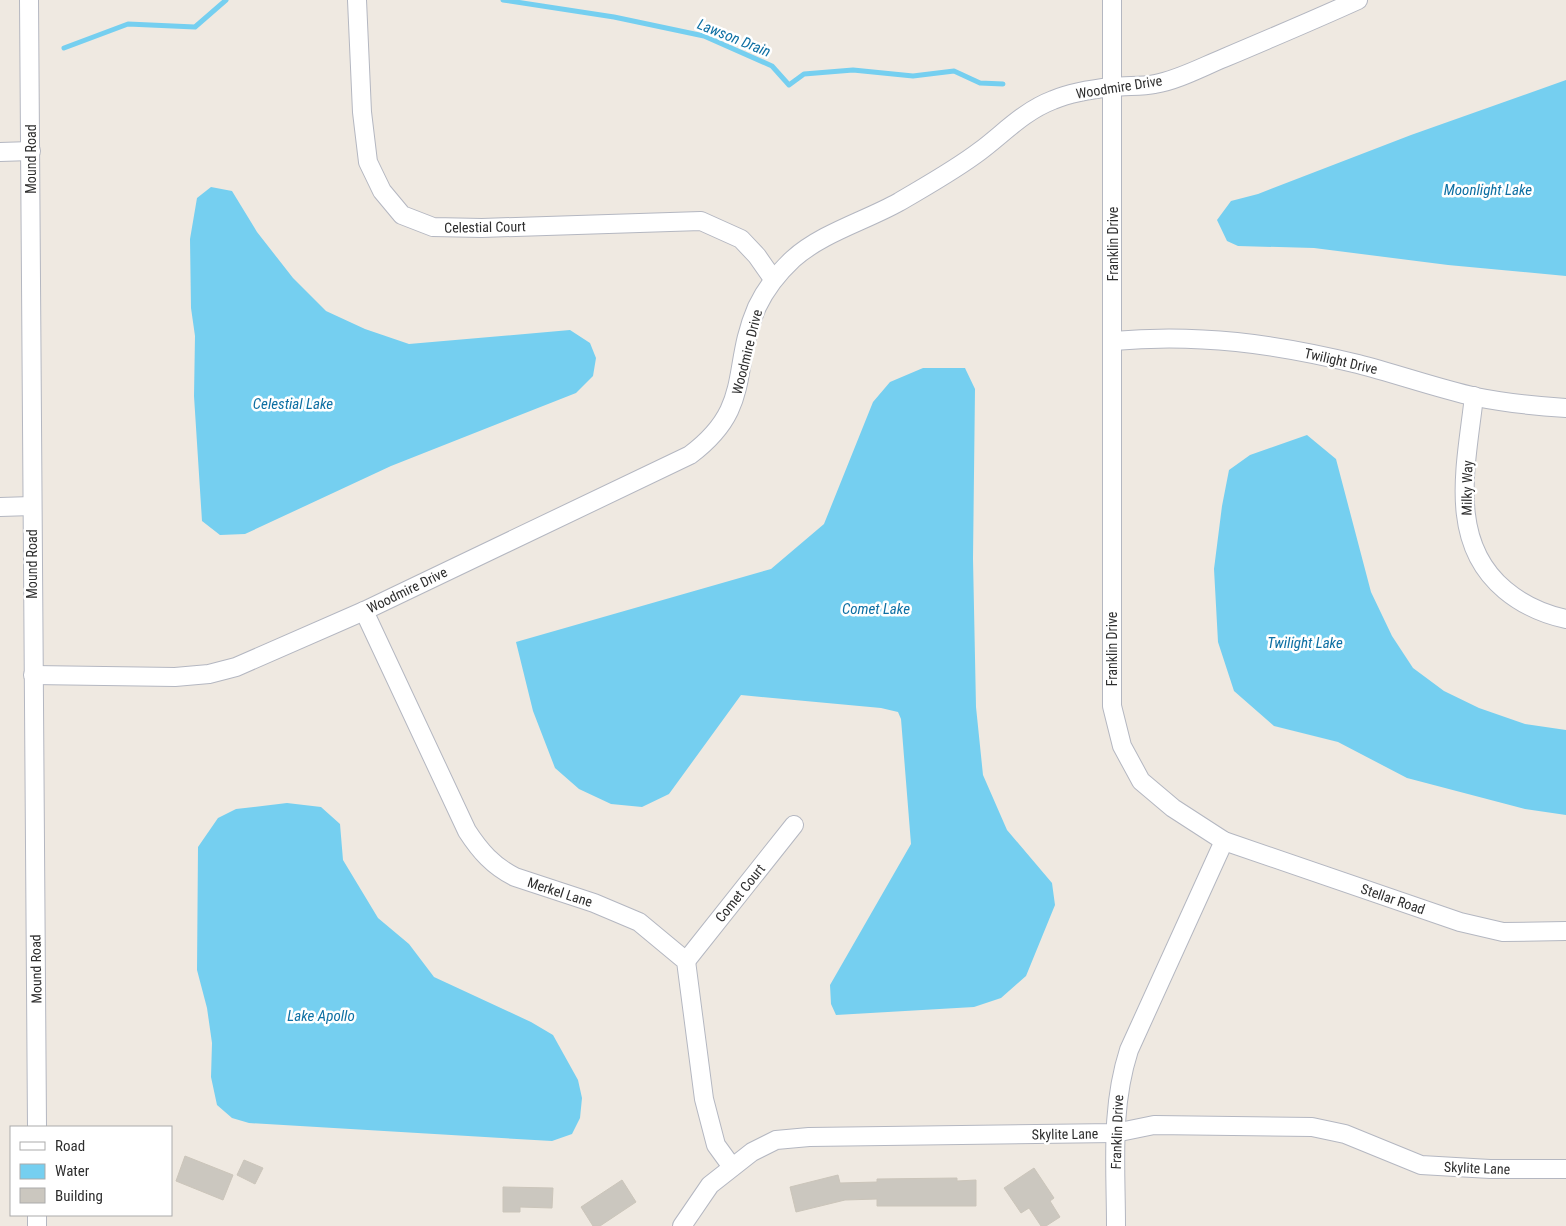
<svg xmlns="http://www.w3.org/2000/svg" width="1566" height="1226" viewBox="0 0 1566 1226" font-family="'Roboto Condensed',sans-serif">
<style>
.water{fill:#75cff0}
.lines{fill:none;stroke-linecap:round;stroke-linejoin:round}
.stream{stroke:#75cff0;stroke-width:5}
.building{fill:#cbc7bf;stroke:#cbc5ba}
.minor-casing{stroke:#b4b7c1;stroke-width:20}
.minor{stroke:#fff;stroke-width:18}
.labels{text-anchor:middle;stroke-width:5;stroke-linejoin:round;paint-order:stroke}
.street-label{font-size:14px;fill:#2e2e2e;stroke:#fff}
.water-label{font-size:15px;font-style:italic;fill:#0d6fa3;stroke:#fff}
</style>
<rect width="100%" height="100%" fill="#efe9e1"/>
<g class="water">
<path d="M 1566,80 L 1566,276 L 1448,265 L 1314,248 L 1238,246 L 1227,241 L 1217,220 L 1231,201 L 1258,194 L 1411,135 Z"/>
<path d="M 211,187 L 232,191 L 257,232 L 293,278 L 326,311 L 365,329 L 409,344 L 570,330 L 590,343 L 596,358 L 593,376 L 576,393 L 391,466 L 245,534 L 220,535 L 202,521 L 194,396 L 195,336 L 191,308 L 190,239 L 197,198 Z"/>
<path d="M 923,368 L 965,368 L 975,389 L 973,559 L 976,707 L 983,775 L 1007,830 L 1052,883 L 1055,905 L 1026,976 L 1001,998 L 974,1007 L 836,1015 L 831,1004 L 830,985 L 911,844 L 901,719 L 898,712 L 881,708 L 741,695 L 669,794 L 642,807 L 611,804 L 579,789 L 555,768 L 533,711 L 516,642 L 771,569 L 824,524 L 873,402 L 890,382 Z"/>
<path d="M 1307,435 L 1336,459 L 1371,592 L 1392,636 L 1413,668 L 1444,691 L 1479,708 L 1525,724 L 1566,730 L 1566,815 L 1525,809 L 1407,778 L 1338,742 L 1274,726 L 1234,691 L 1218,642 L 1214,569 L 1222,506 L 1229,470 L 1250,455 Z"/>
<path d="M 287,803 L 321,807 L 340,824 L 343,860 L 378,918 L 409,944 L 434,977 L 531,1022 L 553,1035 L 578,1080 L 582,1098 L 580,1118 L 572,1134 L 552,1141 L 249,1123 L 232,1118 L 217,1105 L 211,1077 L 212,1043 L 207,1008 L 197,970 L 198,847 L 218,818 L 236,809 Z"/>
</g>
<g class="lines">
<g class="stream">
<path d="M 503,0 L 614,17 L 704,36 L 772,66 L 789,85 L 804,74 L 853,70 L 913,76 L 954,71 L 980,83 L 1003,84"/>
<path d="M 64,48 L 128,24 L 195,27 L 226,0"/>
</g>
</g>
<g class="building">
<path d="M 185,1156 L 233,1175 L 223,1200 L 176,1181 Z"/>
<path d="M 244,1160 L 263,1168 L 255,1184 L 237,1175 Z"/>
<path d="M 1034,1168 L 1054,1198 L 1050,1201 L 1060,1217 L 1046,1226 L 1041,1226 L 1029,1208 L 1021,1213 L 1004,1188 Z"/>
<path d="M 838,1175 L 840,1183 L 877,1182 L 877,1179 L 957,1178 L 957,1181 L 976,1180 L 976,1206 L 877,1206 L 877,1199 L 845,1200 L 796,1212 L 790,1187 Z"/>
<path d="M 622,1180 L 636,1202 L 600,1226 L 593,1226 L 581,1207 Z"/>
<path d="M 503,1187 L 553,1188 L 552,1208 L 520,1207 L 520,1212 L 503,1212 Z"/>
</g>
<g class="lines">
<defs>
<g id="minor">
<path d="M 29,0 L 37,1127"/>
<path d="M 357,0 L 362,112 L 368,162 L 382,191 L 402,215 L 433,227 L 482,228 L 701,221 L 741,239 L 757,256 L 773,279"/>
<path d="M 1112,0 L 1112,706 L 1122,746 L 1141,781 L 1173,808 L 1224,841 L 1460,922 L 1503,932 L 1566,931"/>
<path d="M 0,152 L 31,151"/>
<path d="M 1113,341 C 1198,333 1276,344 1358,364 C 1397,374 1436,388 1476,397 C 1506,403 1535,406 1566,408"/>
<path d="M 1474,396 C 1467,462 1446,541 1505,590 C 1523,605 1543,614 1566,619"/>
<path d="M 0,507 L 32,506"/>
<path d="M 364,611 L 467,831 C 480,851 493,866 515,877 L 594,903 L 639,922 L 686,961 L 704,1099 L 716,1145 L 732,1167"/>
<path d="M 33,675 L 175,677 L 209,674 L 236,667 L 364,611 L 690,455 C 754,407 730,369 757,307 C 766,288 778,273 793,259 C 822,233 865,221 899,202 C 926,186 955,170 980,151 C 1004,133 1024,111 1053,100 C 1072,92 1093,89 1112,87 C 1126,85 1141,87 1155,84 C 1178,80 1202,67 1224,58 C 1269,39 1314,20 1358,0"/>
<path d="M 686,961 L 794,825"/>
<path d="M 37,1215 L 37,1226"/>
<path d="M 682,1226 L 710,1185 L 752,1152 L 776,1140 L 809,1137 L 1115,1133 L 1154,1125 L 1312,1127 L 1345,1134 L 1421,1165 L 1490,1169 L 1566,1169"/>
<path d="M 1116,1226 C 1116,1166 1110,1109 1129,1050 L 1224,841"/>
</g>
</defs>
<use href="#minor" class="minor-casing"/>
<use href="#minor" class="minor"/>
</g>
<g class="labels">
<g class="street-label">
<text transform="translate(1119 87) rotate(-9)" y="5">Woodmire Drive</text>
<text transform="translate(31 159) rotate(-90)" y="5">Mound Road</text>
<text transform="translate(485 227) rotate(-1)" y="5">Celestial Court</text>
<text transform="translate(1113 244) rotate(-90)" y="5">Franklin Drive</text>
<text transform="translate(747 352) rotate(-76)" y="5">Woodmire Drive</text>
<text transform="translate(1341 361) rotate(13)" y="5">Twilight Drive</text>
<text transform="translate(1467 488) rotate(-89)" y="5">Milky Way</text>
<text transform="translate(32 564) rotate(-90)" y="5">Mound Road</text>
<text transform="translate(407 590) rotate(-26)" y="5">Woodmire Drive</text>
<text transform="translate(1112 649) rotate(-90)" y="5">Franklin Drive</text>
<text transform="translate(560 892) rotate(18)" y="5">Merkel Lane</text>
<text transform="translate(740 893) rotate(-51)" y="5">Comet Court</text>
<text transform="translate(1393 899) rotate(19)" y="5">Stellar Road</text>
<text transform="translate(36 969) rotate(-91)" y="5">Mound Road</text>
<text transform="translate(1117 1132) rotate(-88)" y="5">Franklin Drive</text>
<text transform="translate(1065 1134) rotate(-1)" y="5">Skylite Lane</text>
<text transform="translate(1477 1168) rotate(2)" y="5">Skylite Lane</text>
</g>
<g class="water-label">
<text transform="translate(734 38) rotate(22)" y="5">Lawson Drain</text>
<text x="1488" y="195">Moonlight Lake</text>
<text x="293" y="409">Celestial Lake</text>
<text x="876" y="614">Comet Lake</text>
<text x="1305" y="648">Twilight Lake</text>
<text x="321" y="1021">Lake Apollo</text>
</g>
</g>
<rect x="10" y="1126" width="162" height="90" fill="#ffffff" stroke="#ababab"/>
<rect x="20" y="1142" width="25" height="8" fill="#ffffff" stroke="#ababab"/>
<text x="55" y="1151" font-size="15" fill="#2e2e2e">Road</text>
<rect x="20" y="1164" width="25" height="15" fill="#75cff0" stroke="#ababab"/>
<text x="55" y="1176" font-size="15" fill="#2e2e2e">Water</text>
<rect x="20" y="1188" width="25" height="15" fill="#cbc7bf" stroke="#ababab"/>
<text x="55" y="1201" font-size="15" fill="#2e2e2e">Building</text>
</svg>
